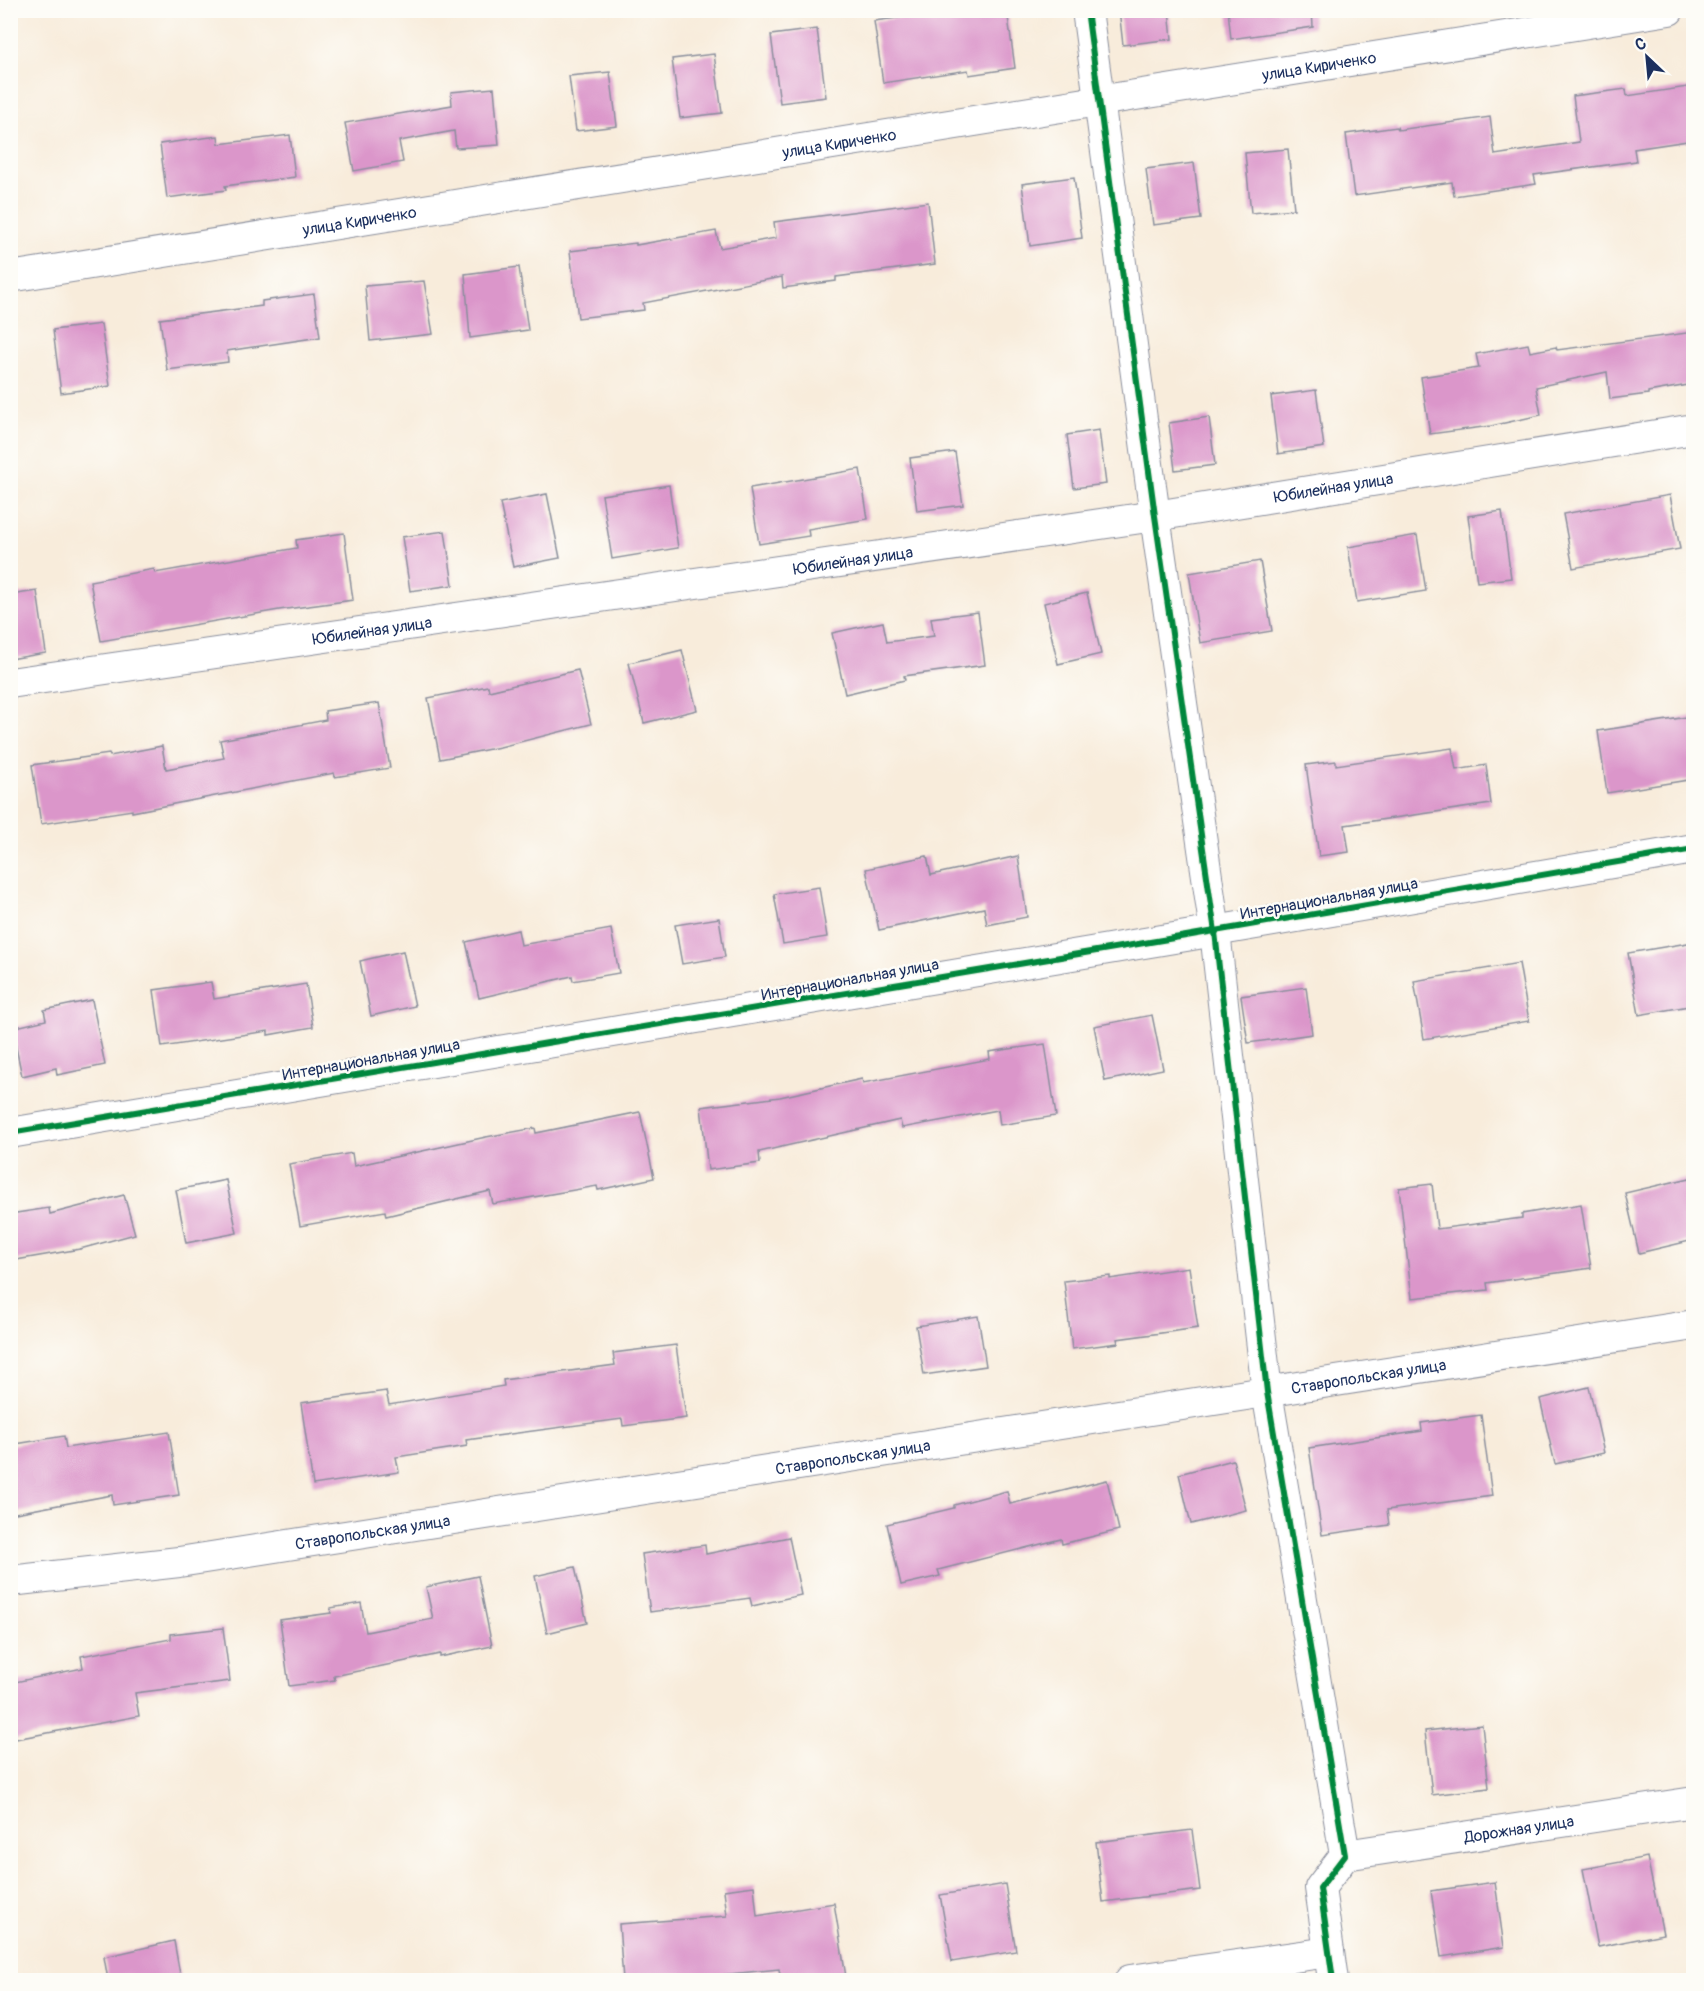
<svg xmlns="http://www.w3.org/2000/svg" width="1704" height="1991" viewBox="0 0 1704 1991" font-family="Pangolin,sans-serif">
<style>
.building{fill:#db96ca}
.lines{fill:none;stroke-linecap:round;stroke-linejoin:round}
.street-casing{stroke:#8a8e9c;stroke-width:32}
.street{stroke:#fff;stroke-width:30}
.cycleway-casing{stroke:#fdfcf7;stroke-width:10}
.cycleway{stroke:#00873e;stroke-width:6}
.labels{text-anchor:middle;stroke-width:5;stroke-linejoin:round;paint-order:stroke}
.street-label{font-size:16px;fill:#1b2f5e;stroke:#fdfcf7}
</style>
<rect width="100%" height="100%" fill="#fdfcf7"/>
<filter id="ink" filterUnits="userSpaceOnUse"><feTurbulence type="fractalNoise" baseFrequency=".0167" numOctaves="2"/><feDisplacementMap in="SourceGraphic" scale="12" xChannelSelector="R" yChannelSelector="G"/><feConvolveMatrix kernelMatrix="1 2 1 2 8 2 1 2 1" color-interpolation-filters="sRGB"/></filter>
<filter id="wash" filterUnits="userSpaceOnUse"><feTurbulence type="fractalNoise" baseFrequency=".008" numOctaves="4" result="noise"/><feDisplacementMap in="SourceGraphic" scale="24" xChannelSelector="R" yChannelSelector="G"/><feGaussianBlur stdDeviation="1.35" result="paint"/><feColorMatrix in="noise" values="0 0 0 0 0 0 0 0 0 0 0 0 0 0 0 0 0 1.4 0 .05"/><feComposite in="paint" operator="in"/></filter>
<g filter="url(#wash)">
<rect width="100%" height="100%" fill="#f8ecdb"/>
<g id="blocks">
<g class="building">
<path d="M 969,10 L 1007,10 L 1015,68 L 969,75 L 968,70 L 883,83 L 874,21 L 920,15 L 921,17 Z"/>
<path d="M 1119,10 L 1169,10 L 1172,39 L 1123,45 Z"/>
<path d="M 1228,10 L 1312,10 L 1313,27 L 1231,39 Z"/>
<path d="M 817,29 L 826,97 L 780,103 L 771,35 Z"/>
<path d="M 714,54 L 722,113 L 680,118 L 672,59 Z"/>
<path d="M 610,72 L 617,126 L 576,131 L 569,76 Z"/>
<path d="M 1694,86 L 1694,140 L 1634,149 L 1636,161 L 1534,175 L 1536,184 L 1454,196 L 1452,182 L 1354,196 L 1346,134 L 1397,127 L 1398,130 L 1490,117 L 1495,155 L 1579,142 L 1573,96 L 1626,89 L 1627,96 Z"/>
<path d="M 494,88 L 499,145 L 456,148 L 454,131 L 399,141 L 403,162 L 354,171 L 345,123 L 452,105 L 451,92 Z"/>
<path d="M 290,135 L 295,177 L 225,186 L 226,190 L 167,198 L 160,144 L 218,136 L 219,144 Z"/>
<path d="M 1288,149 L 1294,209 L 1251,213 L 1245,153 Z"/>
<path d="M 1194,163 L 1201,219 L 1153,225 L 1146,169 Z"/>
<path d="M 1074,177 L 1082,238 L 1030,246 L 1022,184 Z"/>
<path d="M 928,202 L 935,264 L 836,277 L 836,281 L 783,288 L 782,277 L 643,303 L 644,310 L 578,318 L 570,251 L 636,243 L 636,245 L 716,231 L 720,248 L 776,238 L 774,222 Z"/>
<path d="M 519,267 L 528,330 L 470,338 L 465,274 Z"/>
<path d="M 424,281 L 433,334 L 370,341 L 365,286 Z"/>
<path d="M 314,294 L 320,337 L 227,351 L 228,362 L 167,370 L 160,319 L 262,306 L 262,301 Z"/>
<path d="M 101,324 L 110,386 L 61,393 L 53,330 Z"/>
<path d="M 1694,332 L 1694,384 L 1648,392 L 1648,394 L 1610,399 L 1607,372 L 1536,387 L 1541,415 L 1491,426 L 1430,434 L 1421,377 L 1479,368 L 1476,354 L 1528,344 L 1530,352 L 1556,347 L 1557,350 Z"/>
<path d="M 1316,390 L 1324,447 L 1278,454 L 1271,396 Z"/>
<path d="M 1209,417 L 1215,465 L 1175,470 L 1169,423 Z"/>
<path d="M 1099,430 L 1106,484 L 1074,488 L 1067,435 Z"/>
<path d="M 955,452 L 963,505 L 917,511 L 910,458 Z"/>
<path d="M 860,469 L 868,519 L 808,529 L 809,536 L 759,544 L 750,488 Z"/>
<path d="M 669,485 L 678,548 L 612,559 L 602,495 Z"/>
<path d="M 547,494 L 560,558 L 513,567 L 500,503 Z"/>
<path d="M 1670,495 L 1680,549 L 1573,568 L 1563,514 Z"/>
<path d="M 1502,511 L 1511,578 L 1477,582 L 1468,516 Z"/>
<path d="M 445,531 L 453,585 L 410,591 L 402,537 Z"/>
<path d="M 344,533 L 353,600 L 279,610 L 101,641 L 90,581 L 154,569 L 155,573 L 297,548 L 296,540 Z"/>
<path d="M 1417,535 L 1426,591 L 1357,602 L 1348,547 Z"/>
<path d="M 1260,561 L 1272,631 L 1200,643 L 1189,573 Z"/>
<path d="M 37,591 L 46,653 L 10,659 L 10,595 Z"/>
<path d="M 1087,593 L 1101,654 L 1058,664 L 1044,603 Z"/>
<path d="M 978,612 L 985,665 L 904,676 L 905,680 L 845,694 L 832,633 L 883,622 L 887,642 L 934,636 L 931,618 Z"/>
<path d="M 682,650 L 697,710 L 644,723 L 629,663 Z"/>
<path d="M 578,670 L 591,724 L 500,747 L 440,759 L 428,698 L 488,686 L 489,691 Z"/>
<path d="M 379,703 L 390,768 L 335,777 L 334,773 L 132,812 L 132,810 L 41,824 L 32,765 L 109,754 L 110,756 L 162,746 L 166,769 L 224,758 L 220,740 L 326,720 L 325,711 Z"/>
<path d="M 1694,716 L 1694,779 L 1607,793 L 1598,731 Z"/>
<path d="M 1452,748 L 1456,770 L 1486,765 L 1491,804 L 1345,825 L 1349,852 L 1319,856 L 1306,765 L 1336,761 L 1336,765 Z"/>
<path d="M 927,856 L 931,875 L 1018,856 L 1027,917 L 987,925 L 984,908 L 879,930 L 866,869 Z"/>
<path d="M 819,887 L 827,937 L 783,944 L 774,894 Z"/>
<path d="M 719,918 L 725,957 L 682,964 L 675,925 Z"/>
<path d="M 611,929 L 619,973 L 573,981 L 572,976 L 479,998 L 466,942 L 518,930 L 521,945 Z"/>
<path d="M 1694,942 L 1694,1005 L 1639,1015 L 1628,953 Z"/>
<path d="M 403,951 L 415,1006 L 371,1016 L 360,961 Z"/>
<path d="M 1519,963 L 1529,1021 L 1424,1039 L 1414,981 Z"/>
<path d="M 211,982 L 214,999 L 306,984 L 313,1027 L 268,1035 L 268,1031 L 162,1047 L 154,990 Z"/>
<path d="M 1306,987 L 1312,1034 L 1248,1043 L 1241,996 Z"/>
<path d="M 92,1000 L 105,1065 L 57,1075 L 56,1068 L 22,1076 L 12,1028 L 46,1020 L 44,1010 Z"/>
<path d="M 1152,1015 L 1163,1069 L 1105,1081 L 1094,1026 Z"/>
<path d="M 1045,1044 L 1056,1116 L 1000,1125 L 998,1110 L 902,1128 L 900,1120 L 759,1152 L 760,1163 L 708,1170 L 701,1107 L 780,1097 L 862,1079 L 863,1083 L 990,1059 L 989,1052 Z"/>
<path d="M 640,1112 L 654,1178 L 598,1190 L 597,1186 L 493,1204 L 490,1191 L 386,1216 L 385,1211 L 300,1226 L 289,1164 L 352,1153 L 354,1166 L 486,1137 L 535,1128 L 536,1133 Z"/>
<path d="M 1690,1178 L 1694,1192 L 1694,1240 L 1639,1253 L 1625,1193 Z"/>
<path d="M 226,1180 L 237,1233 L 186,1243 L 176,1190 Z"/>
<path d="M 1432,1184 L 1437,1229 L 1522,1218 L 1522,1214 L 1581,1204 L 1591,1268 L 1487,1283 L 1488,1290 L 1412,1298 L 1399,1188 Z"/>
<path d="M 124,1195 L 135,1234 L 80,1249 L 10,1261 L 10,1214 L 49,1208 L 50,1214 Z"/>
<path d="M 1189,1267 L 1198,1328 L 1117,1339 L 1118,1343 L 1072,1349 L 1064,1281 L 1110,1276 L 1110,1279 Z"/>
<path d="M 978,1316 L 986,1366 L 924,1375 L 916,1326 Z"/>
<path d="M 676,1345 L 686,1418 L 623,1426 L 622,1419 L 466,1440 L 467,1446 L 396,1457 L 399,1472 L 313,1485 L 301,1403 L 386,1391 L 389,1405 L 504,1386 L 503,1380 L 615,1365 L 613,1353 Z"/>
<path d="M 1589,1387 L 1604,1453 L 1555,1464 L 1540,1399 Z"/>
<path d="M 1481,1415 L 1492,1496 L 1387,1510 L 1389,1525 L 1322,1535 L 1309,1448 L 1422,1431 L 1421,1423 Z"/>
<path d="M 169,1432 L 179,1495 L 113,1505 L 112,1495 L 10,1514 L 10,1445 L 64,1436 L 66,1448 Z"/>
<path d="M 1233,1460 L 1246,1510 L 1191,1524 L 1179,1474 Z"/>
<path d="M 1107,1480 L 1119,1530 L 1062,1544 L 1061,1539 L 938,1570 L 940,1576 L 901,1585 L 887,1524 L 954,1508 L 954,1505 L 1007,1491 L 1010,1504 Z"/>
<path d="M 789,1537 L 801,1595 L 752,1606 L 750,1598 L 650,1612 L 642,1554 L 705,1545 L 706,1554 Z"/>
<path d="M 575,1567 L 587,1623 L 547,1633 L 535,1576 Z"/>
<path d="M 478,1576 L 492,1646 L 440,1657 L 440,1654 L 334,1676 L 335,1680 L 289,1686 L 280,1620 L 331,1613 L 330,1608 L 361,1603 L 366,1632 L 433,1619 L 426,1587 Z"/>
<path d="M 223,1628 L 230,1681 L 135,1693 L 139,1716 L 10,1740 L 10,1683 L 83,1668 L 81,1656 L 171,1639 L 171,1634 Z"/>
<path d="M 1482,1725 L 1489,1788 L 1432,1795 L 1425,1731 Z"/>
<path d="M 1192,1830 L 1200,1890 L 1103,1902 L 1096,1842 Z"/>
<path d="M 1647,1857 L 1663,1934 L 1598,1947 L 1583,1869 Z"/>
<path d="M 1495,1882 L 1504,1947 L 1441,1957 L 1431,1891 Z"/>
<path d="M 1005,1884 L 1016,1951 L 952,1962 L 940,1895 Z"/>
<path d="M 754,1886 L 757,1916 L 834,1903 L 846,1977 L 827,1980 L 781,1980 L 779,1969 L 692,1978 L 692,1980 L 623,1980 L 619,1924 L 727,1916 L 724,1890 Z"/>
<path d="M 174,1941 L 181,1980 L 108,1980 L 104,1957 Z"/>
</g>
</g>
</g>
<g filter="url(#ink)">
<use href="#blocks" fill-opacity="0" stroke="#8a8e9c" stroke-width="1.5"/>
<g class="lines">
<defs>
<g id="street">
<path d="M 1087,10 L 1155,516 L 1215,932 L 1267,1392 L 1345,1855 L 1320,1888 L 1333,1980"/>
<path id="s1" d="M 10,277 L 1098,101 L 1669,10"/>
<path id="s2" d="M 10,683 L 1155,516 L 1694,429"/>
<path d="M 10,1133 L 1186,936 L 1694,849"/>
<path id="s3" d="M 10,1581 L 179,1562 L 1694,1325"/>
<path id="s4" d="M 1345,1855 L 1694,1802"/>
<path d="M 1130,1980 L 1329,1952"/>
</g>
</defs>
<use href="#street" class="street-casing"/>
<use href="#street" class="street"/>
<defs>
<g id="cycleway">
<path d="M 1087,10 L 1155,516 L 1215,932 L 1267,1392 L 1345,1855 L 1320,1888 L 1333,1980"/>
<path d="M 10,1133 L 1186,936 L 1694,849"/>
</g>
</defs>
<use href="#cycleway" class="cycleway-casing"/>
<use href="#cycleway" class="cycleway"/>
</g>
</g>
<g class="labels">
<g class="street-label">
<text dy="6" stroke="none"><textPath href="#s1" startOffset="1326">улица Кириченко</textPath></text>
<text dy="6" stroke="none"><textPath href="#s1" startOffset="840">улица Кириченко</textPath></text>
<text dy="6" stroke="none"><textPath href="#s1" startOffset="354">улица Кириченко</textPath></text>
<text dy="6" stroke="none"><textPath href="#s2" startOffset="1338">Юбилейная улица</textPath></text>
<text dy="6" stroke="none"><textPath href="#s2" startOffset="852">Юбилейная улица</textPath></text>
<text dy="6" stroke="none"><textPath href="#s2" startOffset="366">Юбилейная улица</textPath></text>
<text transform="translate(1329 898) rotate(-10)" y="6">Интернациональная улица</text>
<text transform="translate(850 979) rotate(-10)" y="6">Интернациональная улица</text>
<text transform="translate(371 1059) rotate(-10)" y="6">Интернациональная улица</text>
<text dy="6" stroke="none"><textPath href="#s3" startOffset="1374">Ставропольская улица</textPath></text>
<text dy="6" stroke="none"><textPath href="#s3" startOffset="852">Ставропольская улица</textPath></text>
<text dy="6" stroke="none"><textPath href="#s3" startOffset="366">Ставропольская улица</textPath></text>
<text dy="6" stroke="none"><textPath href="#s4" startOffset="176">Дорожная улица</textPath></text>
</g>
</g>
<rect width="1704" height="1991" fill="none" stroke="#fdfcf7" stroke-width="36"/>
<g transform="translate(1647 57) rotate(334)" stroke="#fdfcf7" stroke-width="4.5" paint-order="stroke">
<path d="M0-4.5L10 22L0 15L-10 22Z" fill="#1b2f5e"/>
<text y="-9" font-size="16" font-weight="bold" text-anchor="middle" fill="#1b2f5e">С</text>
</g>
</svg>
